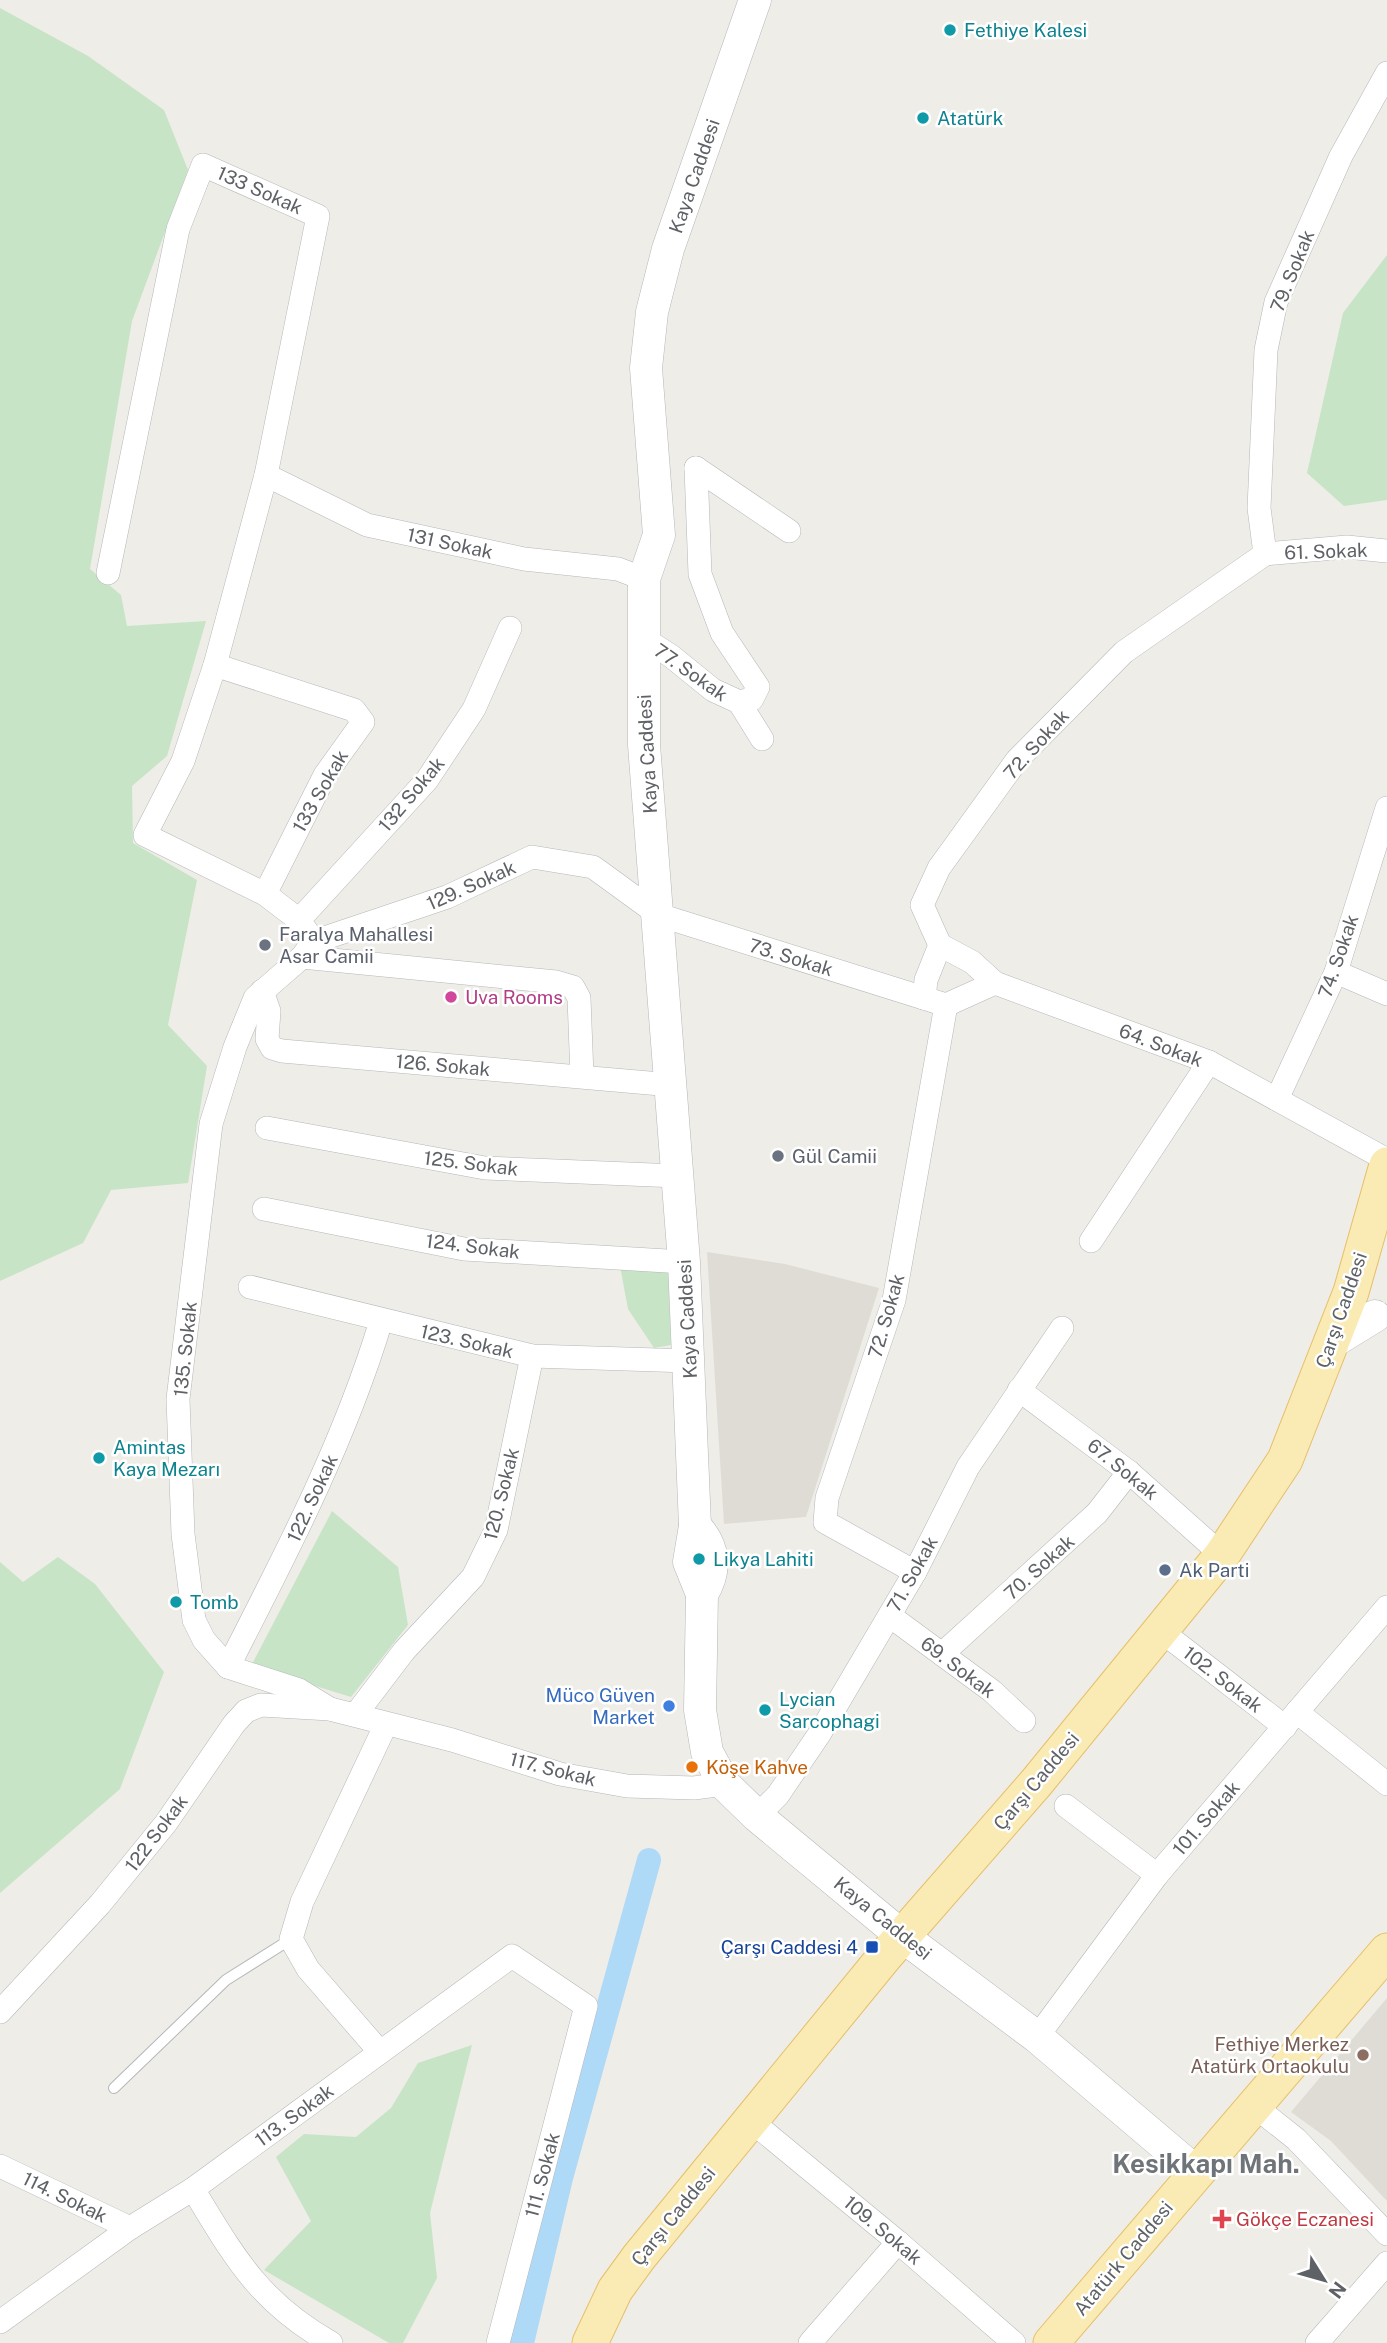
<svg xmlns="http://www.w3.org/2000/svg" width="1387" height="2343" viewBox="0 0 1387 2343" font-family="'Public Sans',sans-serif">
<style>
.education{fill:#dfdcd5}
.green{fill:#c7e4c6}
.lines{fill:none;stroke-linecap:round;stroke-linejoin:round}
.canal{stroke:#aedaf8;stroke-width:24}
.lane-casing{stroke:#b4b7ba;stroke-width:12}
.street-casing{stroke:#b4b7ba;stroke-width:24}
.secondary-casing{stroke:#b3b6ba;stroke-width:33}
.primary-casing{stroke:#e6bf69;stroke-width:37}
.lane{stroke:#fff;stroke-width:10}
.street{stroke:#fff;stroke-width:23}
.secondary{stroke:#fff;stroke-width:32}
.primary{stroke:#f9ebb3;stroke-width:35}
.culture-dot{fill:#0f9aa8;stroke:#fff;stroke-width:2.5}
.worship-dot{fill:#6b7280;stroke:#fff;stroke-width:2.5}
.hotel-dot{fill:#d1479c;stroke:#fff;stroke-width:2.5}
.service-dot{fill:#5c6f8a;stroke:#fff;stroke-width:2.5}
.shop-dot{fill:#3f7fe0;stroke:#fff;stroke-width:2.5}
.food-dot{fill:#e8710a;stroke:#fff;stroke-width:2.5}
.transit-dot{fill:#1a4fb4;stroke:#fff;stroke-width:2.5}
.education-dot{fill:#8d6e63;stroke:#fff;stroke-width:2.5}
.health-dot{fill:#e0444e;stroke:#fff;stroke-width:2.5}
.labels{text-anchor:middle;stroke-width:5;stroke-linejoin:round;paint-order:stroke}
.culture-label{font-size:19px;fill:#0d838f;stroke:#fff;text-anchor:start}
.street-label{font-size:19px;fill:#5e6266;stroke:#fff}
.worship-label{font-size:19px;fill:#5b616d;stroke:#fff;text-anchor:start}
.hotel-label{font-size:19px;fill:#b23c85;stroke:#fff;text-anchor:start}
.service-label{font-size:19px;fill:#4e5e75;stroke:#fff;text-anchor:start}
.shop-label{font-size:19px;fill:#366cbe;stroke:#fff;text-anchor:end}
.food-label{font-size:19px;fill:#c56008;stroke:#fff;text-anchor:start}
.transit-label{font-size:19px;fill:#164399;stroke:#fff;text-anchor:end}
.education-label{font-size:19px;fill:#785e54;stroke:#fff;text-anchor:end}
.health-label{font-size:19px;fill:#be3a42;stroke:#fff;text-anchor:start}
.district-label{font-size:26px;font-weight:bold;fill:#6f7478;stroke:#fff}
</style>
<rect width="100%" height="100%" fill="#efede7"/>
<g class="education">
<path d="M 707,1252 L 785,1264 L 879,1288 L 806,1517 L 724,1524 Z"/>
<path d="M 1387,1998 L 1387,2201 L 1331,2141 L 1291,2112 Z"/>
</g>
<g class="green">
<path d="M 0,8 L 88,56 L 164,110 L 188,170 L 132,321 L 90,569 L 121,595 L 127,626 L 206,621 L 167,756 L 132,786 L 133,843 L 197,880 L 168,1025 L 207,1066 L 188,1183 L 111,1190 L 83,1243 L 0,1281 Z"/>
<path d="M 1387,255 L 1387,500 L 1344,506 L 1307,473 L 1343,313 Z"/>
<path d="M 620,1266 L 668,1268 L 671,1345 L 654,1348 L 628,1309 Z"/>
<path d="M 332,1511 L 398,1567 L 408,1625 L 351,1697 L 251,1666 Z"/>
<path d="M 58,1557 L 95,1584 L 164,1672 L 120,1789 L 0,1893 L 0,1562 L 23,1582 Z"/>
<path d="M 472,2045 L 430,2213 L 437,2278 L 403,2343 L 389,2343 L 264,2270 L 311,2221 L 276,2157 L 304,2134 L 356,2137 L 391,2108 L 418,2063 Z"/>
</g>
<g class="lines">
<path class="canal" d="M 522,2343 L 561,2178 L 649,1860"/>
<defs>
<path id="lane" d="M 114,2088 L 226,1980 L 291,1939"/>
<g id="street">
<path d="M 696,468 L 700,574 L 722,633 L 758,687 L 752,699 L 739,702"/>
<path d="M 696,468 L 789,531"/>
<path d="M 266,475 L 367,525 L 524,559 L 618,569 L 644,579"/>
<path d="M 1265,554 L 1259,508 L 1266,350 L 1276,302 L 1341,156 L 1387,73"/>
<path d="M 108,573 L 178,229 L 203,165 L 318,216 L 266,475 L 215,665 L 183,761 L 145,835 L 265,894"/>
<path d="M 643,638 L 671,656 L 713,690 L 739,702 L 762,739"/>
<path d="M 215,665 L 354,710 L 363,722 L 325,775 L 265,894 L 299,920"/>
<path d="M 308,933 L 299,920 L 427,780 L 474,709 L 510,628"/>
<path d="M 313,942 L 447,897 L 532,857 L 593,867 L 659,915 L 946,1005 L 995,983 L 1209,1062 L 1387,1160"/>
<path d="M 313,942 L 302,957 L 255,998 L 235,1047 L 211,1124 L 178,1399 L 183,1534 L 194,1620 L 204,1640 L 228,1667 L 299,1690 L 330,1709"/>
<path d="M 940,945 L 972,962 L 995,983"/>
<path d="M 302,957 L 556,982 L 573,987 L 579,998 L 582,1076"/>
<path d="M 1336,972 L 1387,994"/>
<path d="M 262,991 L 269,1011 L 267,1039 L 272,1048 L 282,1051 L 672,1085"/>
<path d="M 924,998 L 926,980 L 940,945 L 922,905 L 939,868 L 1017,760 L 1124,652 L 1265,554 L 1347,547 L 1387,551"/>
<path d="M 1277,1099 L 1336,972 L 1387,808"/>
<path d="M 267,1128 L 485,1168 L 677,1176"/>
<path d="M 264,1209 L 464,1249 L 684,1262"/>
<path d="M 1091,1241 L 1209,1062"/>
<path d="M 250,1287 L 532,1356 L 689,1361"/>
<path d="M 1019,1390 L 1129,1472 L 1222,1555"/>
<path d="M 915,1572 L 825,1522 L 827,1498 L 894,1300 L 946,1005"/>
<path d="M 890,1616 L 992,1691 L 1024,1721"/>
<path d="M 1161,1631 L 1285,1727"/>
<path d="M 942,1654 L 1097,1513 L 1129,1472"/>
<path d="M 228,1667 C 286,1554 344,1443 381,1321"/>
<path d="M 1297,1712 L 1387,1784"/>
<path d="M 356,1714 L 404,1651 L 473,1577 L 496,1530 L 532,1356"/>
<path d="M 1066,1806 L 1157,1875"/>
<path d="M 757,1816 L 778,1795 L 820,1733 L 915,1572 L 968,1467 L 1062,1328"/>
<path d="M 0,2012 L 100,1904 L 166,1823 L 234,1724 L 246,1711 L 261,1705 L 330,1709 L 452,1740 L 560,1774 L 627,1786 L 694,1788 L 724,1784"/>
<path d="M 1037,2037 L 1157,1875 L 1387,1607"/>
<path d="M 380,2052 L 308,1969 L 291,1939 L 302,1902 L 386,1724"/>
<path d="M 1253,2105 L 1296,2139 L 1387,2234"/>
<path d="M 750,2120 L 898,2242 L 1014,2343"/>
<path d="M 0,2166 L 130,2228"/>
<path d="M 193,2189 C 235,2258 258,2301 331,2343"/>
<path d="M 0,2322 L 130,2228 L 193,2189 L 512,1956 L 586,2006 L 498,2343"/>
<path d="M 810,2343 L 898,2242"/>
<path d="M 1317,2343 L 1387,2263"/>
</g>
<g id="secondary">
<path d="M 1331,1343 L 1375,1316"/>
<path d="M 695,1526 C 715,1547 717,1570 702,1594 L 700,1710 L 707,1752 L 724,1784 L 757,1816 L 902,1936 L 1037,2037 L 1196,2172"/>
<path d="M 702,1594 L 689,1562 L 695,1526 L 684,1262 L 644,745 L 644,579 L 659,535 L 646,368 L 652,312 L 668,249 L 755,0"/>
</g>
<g id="primary">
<path d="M 590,2343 L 615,2290 L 639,2257 L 885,1956 L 1036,1783 L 1222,1555 L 1285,1460 L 1351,1292 L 1387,1165"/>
<path d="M 1051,2343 L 1387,1951"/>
</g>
</defs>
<use href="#lane" class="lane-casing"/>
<use href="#street" class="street-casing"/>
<use href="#secondary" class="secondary-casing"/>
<use href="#primary" class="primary-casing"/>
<use href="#lane" class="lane"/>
<use href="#street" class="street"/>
<use href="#secondary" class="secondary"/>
<use href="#primary" class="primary"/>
</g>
<g class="culture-dot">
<circle cx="950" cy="30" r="7"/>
<circle cx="923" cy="118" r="7"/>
<circle cx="99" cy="1458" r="7"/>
<circle cx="699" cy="1559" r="7"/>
<circle cx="176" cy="1602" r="7"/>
<circle cx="765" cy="1710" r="7"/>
</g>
<g class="worship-dot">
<circle cx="265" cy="945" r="7"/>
<circle cx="778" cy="1156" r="7"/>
</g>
<circle class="hotel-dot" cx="451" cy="997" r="7"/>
<circle class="service-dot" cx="1165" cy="1570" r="7"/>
<circle class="shop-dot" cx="669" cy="1706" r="7"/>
<circle class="food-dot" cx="692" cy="1767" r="7"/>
<rect class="transit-dot" x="865" y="1940" width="14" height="14" rx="3.5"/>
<circle class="education-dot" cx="1363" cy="2055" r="7"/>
<path class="health-dot" d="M1218.5 2208.5h7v7h7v7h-7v7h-7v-7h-7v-7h7z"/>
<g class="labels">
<g class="culture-label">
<text x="964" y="37">Fethiye Kalesi</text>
<text x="937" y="125">Atatürk</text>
<text x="113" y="1454">Amintas<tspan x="113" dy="22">Kaya Mezarı</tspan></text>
<text x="713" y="1566">Likya Lahiti</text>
<text x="190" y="1609">Tomb</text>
<text x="779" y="1706">Lycian<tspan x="779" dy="22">Sarcophagi</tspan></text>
</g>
<g class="street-label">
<text transform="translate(694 176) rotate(-71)" y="7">Kaya Caddesi</text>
<text transform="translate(260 190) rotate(24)" y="7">133 Sokak</text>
<text transform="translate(1292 271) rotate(-68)" y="7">79. Sokak</text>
<text transform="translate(450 543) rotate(12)" y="7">131 Sokak</text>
<text transform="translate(1326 551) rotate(-2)" y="7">61. Sokak</text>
<text transform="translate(691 672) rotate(35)" y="7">77. Sokak</text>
<text transform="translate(1036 744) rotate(-48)" y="7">72. Sokak</text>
<text transform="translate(647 754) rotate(-93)" y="7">Kaya Caddesi</text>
<text transform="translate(320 791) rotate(-60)" y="7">133 Sokak</text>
<text transform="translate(411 794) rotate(-50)" y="7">132 Sokak</text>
<text transform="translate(471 885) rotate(-24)" y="7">129. Sokak</text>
<text transform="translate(1338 956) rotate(-71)" y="7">74. Sokak</text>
<text transform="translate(791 957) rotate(17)" y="7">73. Sokak</text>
<text transform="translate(1161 1045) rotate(21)" y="7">64. Sokak</text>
<text transform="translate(443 1065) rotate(5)" y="7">126. Sokak</text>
<text transform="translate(471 1163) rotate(7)" y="7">125. Sokak</text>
<text transform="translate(473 1246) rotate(7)" y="7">124. Sokak</text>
<text transform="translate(1341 1310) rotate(-71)" y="7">Çarşı Caddesi</text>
<text transform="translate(886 1316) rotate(-74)" y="7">72. Sokak</text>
<text transform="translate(687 1319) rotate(-93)" y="7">Kaya Caddesi</text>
<text transform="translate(467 1341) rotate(13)" y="7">123. Sokak</text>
<text transform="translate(185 1349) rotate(-84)" y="7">135. Sokak</text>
<text transform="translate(1123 1469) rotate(39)" y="7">67. Sokak</text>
<text transform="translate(501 1494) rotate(-76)" y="7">120. Sokak</text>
<text transform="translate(312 1498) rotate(-65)" y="7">122. Sokak</text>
<text transform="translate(1039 1567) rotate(-42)" y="7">70. Sokak</text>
<text transform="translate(912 1574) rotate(-61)" y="7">71. Sokak</text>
<text transform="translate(958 1667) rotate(37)" y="7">69. Sokak</text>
<text transform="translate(1223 1679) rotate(38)" y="7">102. Sokak</text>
<text transform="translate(553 1769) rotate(14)" y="7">117. Sokak</text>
<text transform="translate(1036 1781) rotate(-50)" y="7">Çarşı Caddesi</text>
<text transform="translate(1206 1818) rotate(-49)" y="7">101. Sokak</text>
<text transform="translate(156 1833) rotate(-53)" y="7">122 Sokak</text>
<text transform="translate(883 1918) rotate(39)" y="7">Kaya Caddesi</text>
<text transform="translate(294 2115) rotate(-36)" y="7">113. Sokak</text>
<text transform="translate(542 2175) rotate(-75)" y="7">111. Sokak</text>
<text transform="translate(65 2197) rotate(26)" y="7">114. Sokak</text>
<text transform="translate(673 2216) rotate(-51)" y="7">Çarşı Caddesi</text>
<text transform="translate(883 2230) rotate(40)" y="7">109. Sokak</text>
<text transform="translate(1123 2258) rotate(-50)" y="7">Atatürk Caddesi</text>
</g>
<g class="worship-label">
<text x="279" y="941">Faralya Mahallesi<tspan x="279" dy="22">Asar Camii</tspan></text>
<text x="792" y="1163">Gül Camii</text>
</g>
<g class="hotel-label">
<text x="465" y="1004">Uva Rooms</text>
</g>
<g class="service-label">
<text x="1179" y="1577">Ak Parti</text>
</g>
<g class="shop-label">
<text x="655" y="1702">Müco Güven<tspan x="655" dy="22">Market</tspan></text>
</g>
<g class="food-label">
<text x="706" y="1774">Köşe Kahve</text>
</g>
<g class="transit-label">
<text x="858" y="1954">Çarşı Caddesi 4</text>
</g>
<g class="education-label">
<text x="1349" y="2051">Fethiye Merkez<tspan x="1349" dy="22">Atatürk Ortaokulu</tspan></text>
</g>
<g class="health-label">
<text x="1236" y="2226">Gökçe Eczanesi</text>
</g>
<g class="district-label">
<text x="1206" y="2173">Kesikkapı Mah.</text>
</g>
</g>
<g transform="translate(1324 2280) rotate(127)" stroke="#ffffff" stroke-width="5" paint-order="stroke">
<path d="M0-5L12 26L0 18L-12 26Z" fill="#5e6266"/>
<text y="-10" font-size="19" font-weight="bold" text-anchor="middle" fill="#5e6266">N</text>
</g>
</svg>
